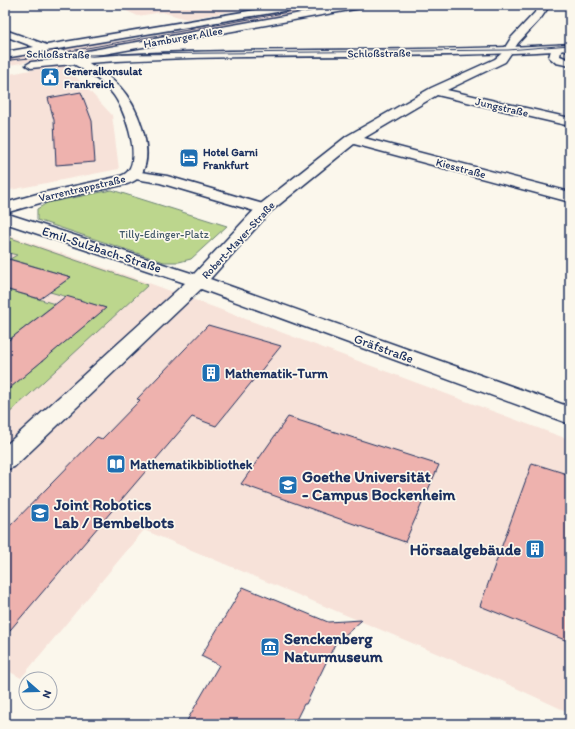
<svg xmlns="http://www.w3.org/2000/svg" width="575" height="729" viewBox="0 0 575 729" font-family="Itim,sans-serif">
<style>
.built{fill:#f7e2d9}
.green{fill:#bcd68d;stroke:#6c8276}
.building{fill:#eeb2ae;stroke:#1b2f5e}
.lines{fill:none;stroke-linecap:round;stroke-linejoin:round}
.pedestrian-casing{stroke:#1b2f5e;stroke-width:3}
.minor-casing{stroke:#1b2f5e;stroke-width:3}
.tertiary-casing{stroke:#1b2f5e;stroke-width:3}
.pedestrian{fill:#fbf7ec;fill-rule:evenodd}
.minor{fill:#fbf7ec;fill-rule:evenodd}
.tertiary{fill:#fbf7ec;fill-rule:evenodd}
.tram{stroke:#1b2f5e;stroke-width:1}
.labels{text-anchor:middle;stroke-width:3.5;stroke-linejoin:round;paint-order:stroke}
.far-street-label{font-size:11px;fill:#1b2f5e;stroke:#fbf7ec}
.far-poi-label{font-size:11px;font-weight:bold;fill:#1b2f5e;stroke:#fbf7ec;text-anchor:start}
.far-park-label{font-size:11px;fill:#43596a;stroke:#fbf7ec}
.street-label{font-size:13px;fill:#1b2f5e;stroke:#fbf7ec}
.poi-label{font-size:13px;font-weight:bold;fill:#1b2f5e;stroke:#fbf7ec;text-anchor:start}
.near-poi-label{font-size:16px;font-weight:bold;fill:#1b2f5e;stroke:#fbf7ec;text-anchor:start}
</style>
<rect width="100%" height="100%" fill="#fbf7ec"/>
<filter id="ink" filterUnits="userSpaceOnUse"><feTurbulence type="fractalNoise" baseFrequency=".025" numOctaves="2"/><feDisplacementMap in="SourceGraphic" scale="8" xChannelSelector="R" yChannelSelector="G"/><feConvolveMatrix kernelMatrix="1 2 1 2 8 2 1 2 1" color-interpolation-filters="sRGB"/></filter>
<g filter="url(#ink)">
<g class="built">
<path d="M 113,5 L 268,5 L 186,19 L 162,12 L 138,16 Z"/>
<path d="M 319,5 L 342,5 L 56,55 L 47,58 L 5,66 L 5,58 L 99,43 L 127,40 Z"/>
<path d="M 56,65 L 66,66 L 112,115 L 119,169 L 5,191 L 5,75 Z"/>
<path d="M 5,234 L 149,283 L 570,440 L 570,713 L 488,675 L 144,530 L 21,678 L 5,669 Z"/>
</g>
<g class="green">
<path d="M 112,190 L 227,226 L 191,259 L 179,262 L 164,262 L 37,220 L 37,209 L 47,203 Z"/>
<path d="M 5,236 L 148,285 L 5,417 L 5,392 L 106,308 L 50,292 L 71,277 L 10,259 L 17,255 L 5,252 Z"/>
<path d="M 5,289 L 55,304 L 5,343 Z"/>
</g>
<g class="building">
<path d="M 81,92 L 92,121 L 95,162 L 56,165 L 54,120 L 48,98 Z"/>
<path d="M 5,258 L 71,277 L 40,299 L 5,289 Z"/>
<path d="M 66,296 L 106,308 L 5,392 L 5,343 Z"/>
<path d="M 208,325 L 281,346 L 216,426 L 192,417 L 5,636 L 5,531 L 97,437 L 102,439 L 140,400 L 137,399 Z"/>
<path d="M 288,417 L 439,465 L 405,542 L 241,484 Z"/>
<path d="M 532,463 L 570,475 L 570,642 L 480,606 Z"/>
<path d="M 243,587 L 328,622 L 362,620 L 335,644 L 306,704 L 304,704 L 294,724 L 185,724 L 219,665 L 201,656 Z"/>
</g>
<g class="lines">
<defs>
<path id="pedestrian" d="M 134,171 L 167,176 L 270,206 L 272,209 L 270,212 L 264,214 L 160,183 L 129,178 L 127,175 L 129,172 Z"/>
<g id="minor">
<path d="M 346,5 L 365,5 L 361,8 L 87,57 L 82,54 L 87,51 Z"/>
<path d="M 542,5 L 550,5 L 541,18 L 518,43 L 505,62 L 447,90 L 570,118 L 570,126 L 437,95 L 364,138 L 570,192 L 570,202 L 354,144 L 270,212 L 210,279 L 570,407 L 570,424 L 201,289 L 14,467 L 5,470 L 5,446 L 185,283 L 5,223 L 5,213 L 194,274 L 258,206 L 347,136 L 431,88 L 495,59 L 501,54 L 511,38 Z"/>
<path d="M 559,45 L 564,48 L 561,51 L 560,56 L 570,60 L 570,66 L 556,63 L 549,57 L 552,47 Z"/>
<path d="M 60,50 C 79,54 107,74 120,87 C 137,105 155,150 142,173 C 139,179 133,182 127,184 L 40,203 L 5,213 L 5,203 L 37,194 L 117,177 C 121,176 126,174 128,171 C 141,155 124,107 112,93 C 98,76 76,65 56,55 L 55,53 Z"/>
</g>
<g id="tertiary">
<path d="M 284,5 L 304,5 L 300,8 L 5,58 L 5,52 L 34,47 L 5,36 L 5,30 L 47,45 Z"/>
<path d="M 570,44 L 570,50 C 391,62 210,49 31,68 L 26,65 L 31,62 C 210,43 391,55 570,44 Z"/>
</g>
</defs>
<use href="#pedestrian" class="pedestrian-casing"/>
<use href="#minor" class="minor-casing"/>
<use href="#tertiary" class="tertiary-casing"/>
<use href="#pedestrian" class="pedestrian"/>
<use href="#minor" class="minor"/>
<use href="#tertiary" class="tertiary"/>
<g class="tram">
<path d="M 70,51 L 328,5"/>
<path d="M 10,60 L 50,56 L 127,54 L 508,50 L 570,45"/>
</g>
</g>
</g>
<defs>
<symbol id="civic-square" viewBox="-11 -11 22 22"><rect x="-9" y="-9" width="18" height="18" rx="4" fill="#1f6fb2" stroke="#fbf7ec"/><path d="M-.6-6.5H3V-4.5H.6V-3L4-1V1h2V6H-6V1h2V-1L-.6-3ZM-1.2 2.5V6h2.4V2.5Z" fill="#fff"/></symbol>
<symbol id="hotel-square" viewBox="-11 -11 22 22"><rect x="-9" y="-9" width="18" height="18" rx="4" fill="#1f6fb2" stroke="#fbf7ec"/><path d="M-6-4.5h1.5V1H6V5H4.5V3h-9V5H-6ZM-4 0a1.8 1.8 0 1 1 3.6 0ZM.5 0V-2.5h3Q6-2.5 6 0Z" fill="#fff"/></symbol>
<symbol id="building-square" viewBox="-11 -11 22 22"><rect x="-9" y="-9" width="18" height="18" rx="4" fill="#1f6fb2" stroke="#fbf7ec"/><path d="M-4-6H4V6H1V3H-1V6H-4ZM-2.5-4.3h1.7v1.8h-1.7ZM.8-4.3h1.7v1.8H.8ZM-2.5-1h1.7V.8h-1.7ZM.8-1h1.7V.8H.8Z" fill="#fff"/></symbol>
<symbol id="library-square" viewBox="-11 -11 22 22"><rect x="-9" y="-9" width="18" height="18" rx="4" fill="#1f6fb2" stroke="#fbf7ec"/><path d="M-6-4Q-3-5.5-.7-3.5V5Q-3 3-6 4ZM6-4Q3-5.5 .7-3.5V5Q3 3 6 4Z" fill="#fff"/></symbol>
<symbol id="university-square" viewBox="-11 -11 22 22"><rect x="-9" y="-9" width="18" height="18" rx="4" fill="#1f6fb2" stroke="#fbf7ec"/><path d="M0-5L7-2L0 1L-7-2ZM-4 1L0 2.5L4 1V4Q0 6-4 4Z" fill="#fff"/></symbol>
<symbol id="museum-square" viewBox="-11 -11 22 22"><rect x="-9" y="-9" width="18" height="18" rx="4" fill="#1f6fb2" stroke="#fbf7ec"/><path d="M0-6L6-3V-2H-6V-3ZM-5-1h2V3h-2ZM-1-1h2V3h-2ZM3-1h2V3H3ZM-6 4H6V6H-6Z" fill="#fff"/></symbol>
</defs>
<g fill-rule="evenodd">
<use href="#civic-square" x="39" y="66" width="22" height="22"/>
<use href="#hotel-square" x="178" y="147" width="22" height="22"/>
<use href="#building-square" x="200" y="362" width="22" height="22"/>
<use href="#library-square" x="105" y="453" width="22" height="22"/>
<use href="#university-square" x="277" y="474" width="22" height="22"/>
<use href="#university-square" x="29" y="502" width="22" height="22"/>
<use href="#building-square" x="524" y="538" width="22" height="22"/>
<use href="#museum-square" x="259" y="636" width="22" height="22"/>
</g>
<g class="labels">
<g class="far-street-label">
<text transform="translate(183 37) rotate(-10)" y="4">Hamburger Allee</text>
<text transform="translate(379 53) rotate(-1)" y="4">Schloßstraße</text>
<text transform="translate(58 54) rotate(1)" y="4">Schloßstraße</text>
<text transform="translate(502 107) rotate(13)" y="4">Jungstraße</text>
<text transform="translate(461 168) rotate(15)" y="4">Kiesstraße</text>
<text transform="translate(82 188) rotate(-13)" y="4">Varrentrappstraße</text>
<text transform="translate(238 240) rotate(-47)" y="4">Robert-Mayer-Straße</text>
</g>
<g class="far-poi-label">
<text x="64" y="75">Generalkonsulat<tspan x="64" dy="13">Frankreich</tspan></text>
<text x="203" y="156">Hotel Garni<tspan x="203" dy="13">Frankfurt</tspan></text>
</g>
<g class="far-park-label">
<text x="164" y="238">Tilly-Edinger-Platz</text>
</g>
<g class="street-label">
<text transform="translate(102 249) rotate(18)" y="5">Emil-Sulzbach-Straße</text>
<text transform="translate(384 348) rotate(20)" y="5">Gräfstraße</text>
</g>
<g class="poi-label">
<text x="225" y="378">Mathematik-Turm</text>
<text x="130" y="469">Mathematikbibliothek</text>
</g>
<g class="near-poi-label">
<text x="302" y="482">Goethe Universität<tspan x="302" dy="18">- Campus Bockenheim</tspan></text>
<text x="54" y="510">Joint Robotics<tspan x="54" dy="18">Lab / Bembelbots</tspan></text>
<text x="521" y="555" text-anchor="end">Hörsaalgebäude</text>
<text x="284" y="644">Senckenberg<tspan x="284" dy="18">Naturmuseum</tspan></text>
</g>
</g>
<rect width="575" height="729" fill="none" stroke="#fbf7ec" stroke-width="20"/>
<rect x="10" y="10" width="555" height="709" fill="none" stroke="#1b2f5e" stroke-width="1.5" filter="url(#ink)"/>
<g transform="translate(38 691) rotate(110)"><circle r="19" fill="#fbf7ec" stroke="#a1a7b3"/>
<path d="M0-3L7 15L0 10L-7 15Z" fill="#1f6fb2"/>
<text y="-6" font-size="11" font-weight="bold" text-anchor="middle" fill="#1b2f5e">N</text>
</g>
</svg>
